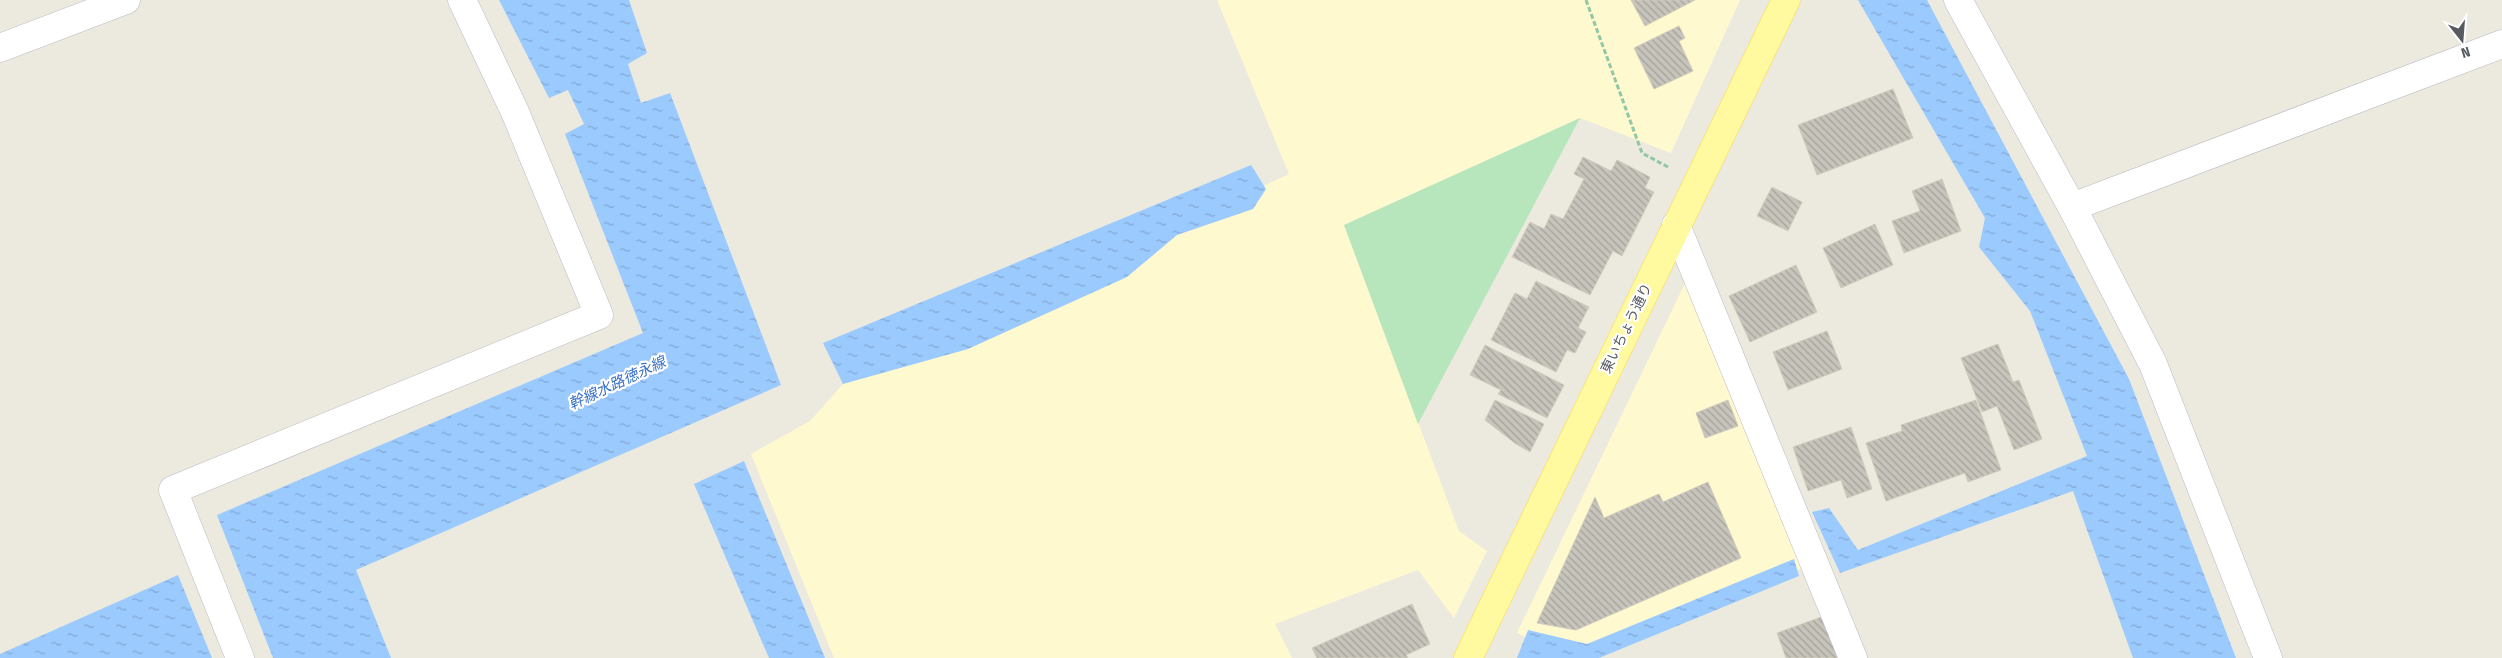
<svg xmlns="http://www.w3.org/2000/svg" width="2502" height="658" viewBox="0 0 2502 658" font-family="'Fira Sans Condensed','Noto Sans JP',sans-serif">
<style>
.commercial{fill:#fff9d0}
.green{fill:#b8e6bc}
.water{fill:url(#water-ripples)}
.building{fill:url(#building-back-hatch);stroke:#d1ccbc}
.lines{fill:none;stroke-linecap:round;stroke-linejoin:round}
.street-casing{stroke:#b9bbc2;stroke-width:29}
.secondary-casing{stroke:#b9bcc4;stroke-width:29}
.primary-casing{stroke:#fad949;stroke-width:29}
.path{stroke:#91c7a5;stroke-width:3;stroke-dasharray:5 2.5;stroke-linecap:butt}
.street{stroke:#fff;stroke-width:28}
.secondary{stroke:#fff;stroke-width:28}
.primary{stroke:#fff9a0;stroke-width:28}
.labels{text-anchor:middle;stroke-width:4.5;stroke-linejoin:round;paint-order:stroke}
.street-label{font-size:14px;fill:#575b61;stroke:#fff}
.water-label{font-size:15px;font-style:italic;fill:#3770c9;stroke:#fff}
</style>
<defs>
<pattern id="water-ripples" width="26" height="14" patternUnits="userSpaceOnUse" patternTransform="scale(1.25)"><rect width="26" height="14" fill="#9bcaff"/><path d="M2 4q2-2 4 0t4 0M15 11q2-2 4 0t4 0" fill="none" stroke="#81a7d2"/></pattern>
<pattern id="building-back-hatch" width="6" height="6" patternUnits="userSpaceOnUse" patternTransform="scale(1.25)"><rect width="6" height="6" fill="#c7c4bb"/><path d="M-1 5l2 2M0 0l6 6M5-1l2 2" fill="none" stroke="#a4a29b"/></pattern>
</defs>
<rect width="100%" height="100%" fill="#eceade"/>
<g class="commercial">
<path d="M 1217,0 L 1740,0 L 1671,153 L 1580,118 L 1344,225 L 1459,531 L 1487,551 L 1454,618 L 1418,570 L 1275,624 L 1292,658 L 834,658 L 751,454 L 810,421 L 843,384 L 1289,174 Z"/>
<path d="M 1687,279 L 1806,567 L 1567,658 L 1517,633 Z"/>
</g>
<path class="green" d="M 1580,118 L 1418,424 L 1344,225 Z"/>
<g class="water">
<path d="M 499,0 L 629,0 L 647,53 L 628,64 L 641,103 L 670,93 L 781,385 L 356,570 L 391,658 L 273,658 L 217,515 L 643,333 L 565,134 L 584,124 L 568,90 L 549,98 Z"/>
<path d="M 1858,0 L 1927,0 L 2129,379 L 2236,658 L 2133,658 L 2073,491 L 1840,573 L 1812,512 L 1829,508 L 1858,550 L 2087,456 L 2030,311 L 1979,247 L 1985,218 Z"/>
<path d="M 1251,165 L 1266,189 L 1253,209 L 1177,235 L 1127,277 L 968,349 L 843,384 L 823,343 Z"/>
<path d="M 744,461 L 825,658 L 769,658 L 694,484 Z"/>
<path d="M 1794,559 L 1799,576 L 1599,658 L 1517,658 L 1528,630 L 1587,644 Z"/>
<path d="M 178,575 L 212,658 L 0,658 L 0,654 Z"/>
</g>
<g class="building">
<path d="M 1631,0 L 1695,0 L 1645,26 Z"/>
<path d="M 1679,26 L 1685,38 L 1679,41 L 1693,71 L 1654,89 L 1634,48 Z"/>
<path d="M 1893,89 L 1913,138 L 1817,175 L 1798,125 Z"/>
<path d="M 1583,157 L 1611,171 L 1617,160 L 1650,177 L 1645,188 L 1654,192 L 1622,256 L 1613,251 L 1590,295 L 1512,257 L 1530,222 L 1544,229 L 1551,214 L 1563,219 L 1584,179 L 1574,174 Z"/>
<path d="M 1942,179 L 1961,231 L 1904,253 L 1892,221 L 1920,211 L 1912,191 Z"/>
<path d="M 1772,187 L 1802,202 L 1788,231 L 1757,216 Z"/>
<path d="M 1875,224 L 1893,265 L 1841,288 L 1823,248 Z"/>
<path d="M 1796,265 L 1817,312 L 1750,342 L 1729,296 Z"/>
<path d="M 1536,281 L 1589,307 L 1578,328 L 1586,332 L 1575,353 L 1567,350 L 1556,372 L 1491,340 L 1515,293 L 1527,299 Z"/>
<path d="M 1827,331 L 1842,369 L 1788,390 L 1773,352 Z"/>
<path d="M 1998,344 L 2013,382 L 2019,380 L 2042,439 L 2014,450 L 1997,406 L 1982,412 L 1961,358 Z"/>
<path d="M 1485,345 L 1564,385 L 1547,418 L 1498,394 L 1501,390 L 1470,375 Z"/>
<path d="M 1495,400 L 1544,424 L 1530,452 L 1516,444 L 1485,420 Z"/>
<path d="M 1728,400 L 1738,426 L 1705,438 L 1696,413 Z"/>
<path d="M 1976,400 L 2001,470 L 1968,482 L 1965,473 L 1886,501 L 1866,443 L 1902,431 L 1901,425 Z"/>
<path d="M 1851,427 L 1872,489 L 1847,498 L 1841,480 L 1808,491 L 1793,447 Z"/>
<path d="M 1708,482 L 1741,558 L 1576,630 L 1537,623 L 1595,497 L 1604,518 L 1659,494 L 1663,502 Z"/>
<path d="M 1412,604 L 1430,644 L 1406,655 L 1408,658 L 1317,658 L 1312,648 Z"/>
<path d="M 1824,616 L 1838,658 L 1786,658 L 1777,633 Z"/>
</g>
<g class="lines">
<defs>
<g id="street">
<path d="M 1958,0 L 2072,207 L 2153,364 L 2268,658"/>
<path d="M 2072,207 L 2502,44"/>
<path d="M 1676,225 L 1853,658"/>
<path d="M 240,658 L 173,490 L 599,315 L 515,112 L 462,0"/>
</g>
<path id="secondary" d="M 0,48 L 126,0"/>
<path id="primary" d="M 1468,658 L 1786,0"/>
</defs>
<use href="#street" class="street-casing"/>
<use href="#secondary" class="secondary-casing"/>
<use href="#primary" class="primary-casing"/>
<path class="path" d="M 1586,0 L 1642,153 L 1668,167"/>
<use href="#street" class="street"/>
<use href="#secondary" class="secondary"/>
<use href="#primary" class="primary"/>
</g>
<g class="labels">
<g class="street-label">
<text transform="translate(1626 328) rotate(-64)" y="5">東いちょう通り</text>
</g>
<g class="water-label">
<text transform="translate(617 383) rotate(-25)" y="5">幹線水路徳永線</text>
</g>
</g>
<g transform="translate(2462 40) rotate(163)" stroke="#ffffff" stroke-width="4" paint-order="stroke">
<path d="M0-4L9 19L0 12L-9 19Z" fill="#575b61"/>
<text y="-8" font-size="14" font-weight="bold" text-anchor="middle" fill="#575b61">N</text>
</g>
</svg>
